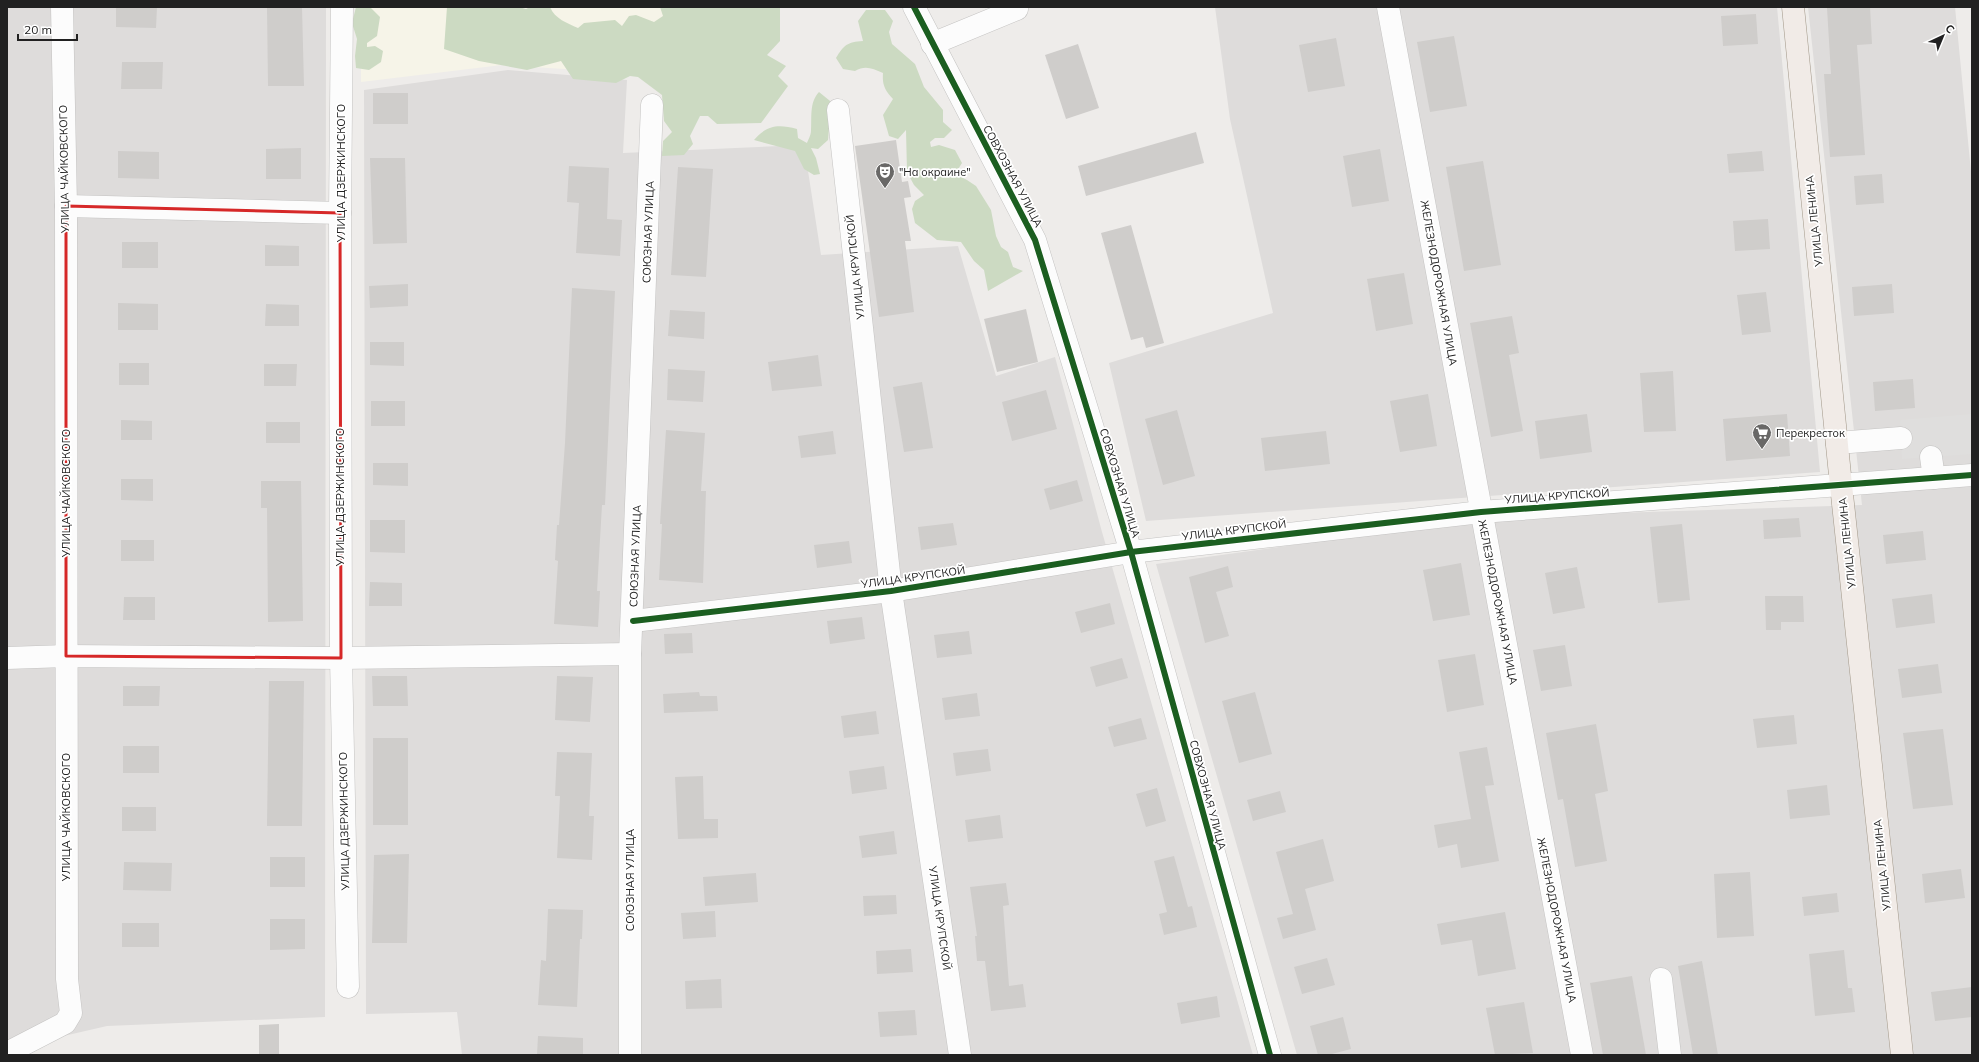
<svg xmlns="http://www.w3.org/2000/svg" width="1979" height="1062" viewBox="0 0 1979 1062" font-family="Mulish,sans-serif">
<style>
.residential{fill:#dedcdb}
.education{fill:#f6f4e8}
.forest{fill:#ccdac2}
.parking{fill:#dfdedd}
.building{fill:#cfcdcb}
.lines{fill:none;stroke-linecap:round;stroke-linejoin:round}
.minor-casing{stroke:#c4c3c2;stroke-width:23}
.major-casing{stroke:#a29889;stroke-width:23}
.minor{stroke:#fcfcfc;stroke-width:22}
.major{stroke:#f1ebe7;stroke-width:22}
.cycleway-casing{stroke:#fff;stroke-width:8}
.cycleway{stroke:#1b5e20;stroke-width:6}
.marked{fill:none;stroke:#d62828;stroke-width:3;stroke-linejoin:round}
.labels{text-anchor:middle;stroke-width:3.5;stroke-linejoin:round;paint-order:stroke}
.street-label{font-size:11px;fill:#212121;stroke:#fff}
.poi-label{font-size:11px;fill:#212121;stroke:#fff;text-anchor:start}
</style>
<rect width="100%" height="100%" fill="#eeecea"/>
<g class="residential">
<path d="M 7,7 L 326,7 L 325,1017 L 107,1026 L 7,1049 Z"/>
<path d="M 1215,7 L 1777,7 L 1820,472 L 1146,521 L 1109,363 L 1273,313 L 1230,119 Z"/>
<path d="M 1808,7 L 1955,7 L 1972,182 L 1972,1055 L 1297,1055 L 1156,564 L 1497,517 L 1862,505 Z"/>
<path d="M 508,70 L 627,80 L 623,153 L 804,145 L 821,255 L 958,246 L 996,376 L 1055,357 L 1102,532 L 1253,1055 L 462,1055 L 457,1012 L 366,1014 L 364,90 Z"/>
</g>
<path class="education" d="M 361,7 L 685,7 L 629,73 L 502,65 L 361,82 Z"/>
<g class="forest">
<path d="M 356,7 L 370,7 L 380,17 L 377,36 L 367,43 L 367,47 L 375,46 L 383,51 L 381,62 L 369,70 L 356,68 L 355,56 L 357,39 L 352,23 Z"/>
<path d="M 447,7 L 519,7 L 526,9 L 530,7 L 550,7 C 555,19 567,23 578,28 L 584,23 L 615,20 L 622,26 L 629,16 L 636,15 L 654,22 L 663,16 L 660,7 L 780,7 L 780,41 L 767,55 L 786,66 L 778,76 L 788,86 L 761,123 L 717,124 L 708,116 L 700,116 L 690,136 L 693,144 L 684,155 L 662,156 L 663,141 L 672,132 L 664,121 L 662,95 L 638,77 L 630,76 L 616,83 L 573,79 L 561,61 L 527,70 L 479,61 L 444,49 Z"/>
<path d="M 866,10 L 885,10 L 893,21 L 889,32 L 892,44 L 915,64 L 924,87 L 943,110 L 943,122 L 952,130 L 944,138 L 935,138 L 930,142 L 931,147 L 939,145 L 955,150 L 962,163 L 955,174 L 967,180 L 976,186 L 991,210 L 996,236 L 1001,247 L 1008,252 L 1013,267 L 1023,271 L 988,291 L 984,270 L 974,261 L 961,242 L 937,240 L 915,223 L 912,209 L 915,201 L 924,195 L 914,185 L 907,172 L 906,130 L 898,139 L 889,136 L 883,115 L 893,99 C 885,90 882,85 883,73 C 872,68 865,65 855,71 L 843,69 L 836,58 C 844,45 847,42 863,41 L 858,21 Z"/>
<path d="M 819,92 L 835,105 L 830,117 L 828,140 L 818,149 L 811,148 L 816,158 L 820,174 L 814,175 L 804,169 L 795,151 L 754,140 C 767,125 778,124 797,129 L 798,138 L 807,143 C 808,140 811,135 811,131 C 812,117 809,103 819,92 Z"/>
</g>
<path class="parking" d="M 1972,414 L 1972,454 L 1902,459 L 1900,420 Z"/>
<g class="building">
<path d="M 116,7 L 157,7 L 156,28 L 116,27 Z"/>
<path d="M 267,7 L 302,7 L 304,86 L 268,86 Z"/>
<path d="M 1843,7 L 1870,7 L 1872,44 L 1857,45 L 1865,155 L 1830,157 L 1824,74 L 1831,74 L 1827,8 Z"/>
<path d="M 1756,14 L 1758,44 L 1723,46 L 1721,16 Z"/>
<path d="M 1454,36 L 1467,106 L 1430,112 L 1417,42 Z"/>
<path d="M 1336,38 L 1345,86 L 1308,92 L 1299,45 Z"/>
<path d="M 1078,44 L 1099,108 L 1066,119 L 1045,55 Z"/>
<path d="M 122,62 L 163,62 L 162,89 L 121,89 Z"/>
<rect x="373" y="93" width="35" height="31"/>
<path d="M 1196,132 L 1204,163 L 1086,196 L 1078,166 Z"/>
<path d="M 896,140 L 902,182 L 908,181 L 911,197 L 904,198 L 911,241 L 905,241 L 914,312 L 879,317 L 855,146 Z"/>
<path d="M 301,148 L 301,179 L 266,179 L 266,149 Z"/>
<path d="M 1380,149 L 1389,201 L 1352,207 L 1343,156 Z"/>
<path d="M 118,151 L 159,152 L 159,179 L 118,178 Z"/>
<path d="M 1762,151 L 1764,171 L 1729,173 L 1727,154 Z"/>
<path d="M 370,158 L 405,158 L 407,243 L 373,244 Z"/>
<path d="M 1483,161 L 1501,265 L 1464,271 L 1446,167 Z"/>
<path d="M 569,166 L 609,168 L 607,219 L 622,220 L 620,256 L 576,253 L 579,203 L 567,202 Z"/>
<path d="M 678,167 L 713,169 L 706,277 L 671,275 Z"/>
<path d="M 1882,174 L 1884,203 L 1856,205 L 1854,176 Z"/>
<path d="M 1768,219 L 1770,249 L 1735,251 L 1733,221 Z"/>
<path d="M 1131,225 L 1164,343 L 1146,348 L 1143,337 L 1131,340 L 1101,233 Z"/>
<rect x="122" y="242" width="36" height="26"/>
<path d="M 265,245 L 299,246 L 299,266 L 265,266 Z"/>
<path d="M 1404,273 L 1413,324 L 1376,331 L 1367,279 Z"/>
<path d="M 408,284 L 408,306 L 370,308 L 369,286 Z"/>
<path d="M 1892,284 L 1894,313 L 1854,316 L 1852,287 Z"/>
<path d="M 572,288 L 615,291 L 605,505 L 602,505 L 597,591 L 600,591 L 598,627 L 554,624 L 558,561 L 555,560 L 557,525 L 559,525 L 565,443 Z"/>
<path d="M 1766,292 L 1771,332 L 1742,335 L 1737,295 Z"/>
<path d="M 118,303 L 158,304 L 158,330 L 118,330 Z"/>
<path d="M 266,304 L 299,305 L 299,326 L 265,326 Z"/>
<path d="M 1026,309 L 1038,362 L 997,372 L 984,319 Z"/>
<path d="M 670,310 L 705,312 L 704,339 L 668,336 Z"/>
<path d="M 1512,316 L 1519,353 L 1509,355 L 1523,431 L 1491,437 L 1470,323 Z"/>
<path d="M 370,342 L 404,342 L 404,366 L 370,365 Z"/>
<path d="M 818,355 L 822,386 L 772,391 L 768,362 Z"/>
<rect x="119" y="363" width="30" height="22"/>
<path d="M 264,364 L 297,364 L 296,386 L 264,386 Z"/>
<path d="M 668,369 L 705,371 L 703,402 L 667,400 Z"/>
<path d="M 1673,371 L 1676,431 L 1644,432 L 1640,373 Z"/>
<path d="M 1913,379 L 1915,408 L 1875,411 L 1873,382 Z"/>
<path d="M 922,382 L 933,448 L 904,452 L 893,387 Z"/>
<path d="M 1046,390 L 1057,429 L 1012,441 L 1002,402 Z"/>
<path d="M 1428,394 L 1437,446 L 1400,452 L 1390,401 Z"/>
<rect x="371" y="401" width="34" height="25"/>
<path d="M 1177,410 L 1195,476 L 1163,485 L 1145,419 Z"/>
<path d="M 1587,414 L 1592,452 L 1540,459 L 1535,421 Z"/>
<path d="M 1787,414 L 1790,456 L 1726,461 L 1723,419 Z"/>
<path d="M 121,420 L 152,421 L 152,440 L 121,440 Z"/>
<rect x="266" y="422" width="34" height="21"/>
<path d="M 666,430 L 705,433 L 701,491 L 706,491 L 703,583 L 659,580 L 662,524 L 660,524 Z"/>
<path d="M 833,431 L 836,454 L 801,458 L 798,436 Z"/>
<path d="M 1326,431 L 1330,464 L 1265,471 L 1261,438 Z"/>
<path d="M 373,463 L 408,463 L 408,486 L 373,485 Z"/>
<path d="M 121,479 L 153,479 L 153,501 L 121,500 Z"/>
<path d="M 1077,480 L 1083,501 L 1050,510 L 1044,489 Z"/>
<path d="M 261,481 L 301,481 L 303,621 L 268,622 L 267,508 L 261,508 Z"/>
<path d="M 1799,518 L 1801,537 L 1764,539 L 1763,520 Z"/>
<path d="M 370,520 L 405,520 L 405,553 L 370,552 Z"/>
<path d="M 953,523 L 957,545 L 921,550 L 918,527 Z"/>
<path d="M 1682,524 L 1690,600 L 1658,603 L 1650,527 Z"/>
<path d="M 1923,531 L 1926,560 L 1886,564 L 1883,535 Z"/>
<rect x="121" y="540" width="33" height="21"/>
<path d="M 849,541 L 852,563 L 817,568 L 814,545 Z"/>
<path d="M 1461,563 L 1470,615 L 1433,621 L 1423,570 Z"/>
<path d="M 1228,566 L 1233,587 L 1216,592 L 1229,636 L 1205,643 L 1189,577 Z"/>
<path d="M 1577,567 L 1585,608 L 1553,614 L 1545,573 Z"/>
<path d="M 370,582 L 402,583 L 402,606 L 369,606 Z"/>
<path d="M 1932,594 L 1935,623 L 1896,628 L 1892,599 Z"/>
<path d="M 1765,596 L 1803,596 L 1804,622 L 1781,622 L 1781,630 L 1766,630 Z"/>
<path d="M 124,597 L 155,597 L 155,620 L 123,620 Z"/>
<path d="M 1110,603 L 1115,624 L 1081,633 L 1075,612 Z"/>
<path d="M 862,617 L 865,639 L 830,644 L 827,621 Z"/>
<path d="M 969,631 L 972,654 L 937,658 L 934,635 Z"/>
<path d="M 692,633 L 693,653 L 665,654 L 664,634 Z"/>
<path d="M 1565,645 L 1572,686 L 1541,691 L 1533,650 Z"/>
<path d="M 1475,654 L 1484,705 L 1447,712 L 1438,660 Z"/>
<path d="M 1122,658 L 1128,678 L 1096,687 L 1090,667 Z"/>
<path d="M 1938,664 L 1942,693 L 1902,698 L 1898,669 Z"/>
<path d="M 372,676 L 407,676 L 408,706 L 373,706 Z"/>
<path d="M 557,676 L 593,677 L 590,722 L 555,720 Z"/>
<path d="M 269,681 L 304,681 L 302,826 L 267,826 Z"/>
<path d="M 123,686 L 160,686 L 159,706 L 123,706 Z"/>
<path d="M 699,692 L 700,696 L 717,696 L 718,711 L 664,713 L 663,694 Z"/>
<path d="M 1255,692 L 1272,754 L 1239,763 L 1222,701 Z"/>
<path d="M 977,693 L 980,716 L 945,720 L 942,698 Z"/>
<path d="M 876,711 L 879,734 L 844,738 L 841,716 Z"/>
<path d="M 1794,715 L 1797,744 L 1757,748 L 1753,719 Z"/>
<path d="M 1141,718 L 1147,739 L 1114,747 L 1108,727 Z"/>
<path d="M 1596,724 L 1608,791 L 1595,794 L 1607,861 L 1575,867 L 1563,799 L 1558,800 L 1546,733 Z"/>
<path d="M 1943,729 L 1953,805 L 1913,809 L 1903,733 Z"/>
<rect x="373" y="738" width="35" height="87"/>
<rect x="123" y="746" width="36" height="27"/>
<path d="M 1487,747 L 1494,785 L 1485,786 L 1499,861 L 1461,868 L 1457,844 L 1438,848 L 1434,825 L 1471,819 L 1459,752 Z"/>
<path d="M 988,749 L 991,771 L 956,776 L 953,753 Z"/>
<path d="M 557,752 L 592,753 L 589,816 L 594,816 L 592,860 L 557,858 L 560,796 L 555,796 Z"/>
<path d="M 884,766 L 887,789 L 852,794 L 849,771 Z"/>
<path d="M 703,776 L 704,819 L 718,819 L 718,838 L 678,839 L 675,777 Z"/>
<path d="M 1827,785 L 1830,815 L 1790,819 L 1787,790 Z"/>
<path d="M 1157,788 L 1166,821 L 1146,827 L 1136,794 Z"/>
<path d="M 1280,791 L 1286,812 L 1253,821 L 1247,800 Z"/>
<rect x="122" y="807" width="34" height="24"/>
<path d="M 1000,815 L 1003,838 L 968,842 L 965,820 Z"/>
<path d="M 894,831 L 897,854 L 862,858 L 859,836 Z"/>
<path d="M 1323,839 L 1334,881 L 1305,889 L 1316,930 L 1283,939 L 1277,918 L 1293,914 L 1276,852 Z"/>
<path d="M 409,854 L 407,943 L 372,943 L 374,855 Z"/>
<path d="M 1174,856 L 1188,907 L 1192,906 L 1197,927 L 1164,935 L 1159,914 L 1167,912 L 1154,861 Z"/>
<rect x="270" y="857" width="35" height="30"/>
<path d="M 124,862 L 172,863 L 171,891 L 123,890 Z"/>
<path d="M 1961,869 L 1965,898 L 1925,903 L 1922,874 Z"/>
<path d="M 1750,872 L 1754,936 L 1717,938 L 1714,874 Z"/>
<path d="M 756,873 L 758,902 L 705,906 L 703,877 Z"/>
<path d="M 1006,883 L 1009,905 L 1003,906 L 1009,986 L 1023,984 L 1026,1007 L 991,1011 L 985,961 L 977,961 L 975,936 L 977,936 L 970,887 Z"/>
<path d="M 1837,893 L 1839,912 L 1804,916 L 1802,897 Z"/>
<path d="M 896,895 L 897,914 L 864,916 L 863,896 Z"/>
<path d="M 548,909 L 583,910 L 582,939 L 580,939 L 577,1007 L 538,1005 L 541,960 L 546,961 Z"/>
<path d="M 715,911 L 716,937 L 683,939 L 681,913 Z"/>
<path d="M 1505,912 L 1516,969 L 1478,976 L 1472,940 L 1441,945 L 1437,924 Z"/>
<path d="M 270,919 L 305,919 L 305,949 L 270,950 Z"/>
<rect x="122" y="923" width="37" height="24"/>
<path d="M 911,949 L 913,972 L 877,974 L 876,951 Z"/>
<path d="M 1844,950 L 1848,988 L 1852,988 L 1855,1012 L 1815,1016 L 1809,954 Z"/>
<path d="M 1327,958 L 1335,985 L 1302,994 L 1294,967 Z"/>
<path d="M 1702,961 L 1718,1055 L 1693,1055 L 1678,966 Z"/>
<path d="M 1632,976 L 1646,1055 L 1603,1055 L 1590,983 Z"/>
<path d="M 721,979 L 722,1008 L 686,1009 L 685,981 Z"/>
<path d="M 1972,987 L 1972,1017 L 1935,1021 L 1931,992 Z"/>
<path d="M 1217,996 L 1220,1017 L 1181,1024 L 1177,1003 Z"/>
<path d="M 1524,1002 L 1533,1053 L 1495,1055 L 1486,1008 Z"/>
<path d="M 915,1010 L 917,1035 L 880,1037 L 878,1012 Z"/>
<path d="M 1343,1017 L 1351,1049 L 1328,1055 L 1318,1055 L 1310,1026 Z"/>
<path d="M 279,1024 L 279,1055 L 259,1055 L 259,1025 Z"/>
<path d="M 538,1036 L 583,1038 L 583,1055 L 537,1055 Z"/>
</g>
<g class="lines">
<defs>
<g id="minor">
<path d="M 342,7 L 340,213 L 341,658 L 348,987"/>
<path d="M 914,7 L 1035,240 L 1131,552 L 1270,1055"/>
<path d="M 1388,7 L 1582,1055"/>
<path d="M 932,44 L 1017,9 L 1016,7"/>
<path d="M 838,110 L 891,591 L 960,1055"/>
<path d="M 66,206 L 340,213"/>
<path d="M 1837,443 L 1901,438"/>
<path d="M 1931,457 L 1934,478"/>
<path d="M 633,621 L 891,591 L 1131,552 L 1481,512 L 1972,475"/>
<path d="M 7,658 L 66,656 L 341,658 L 630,654"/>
<path d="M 1661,979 L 1670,1055"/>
<path d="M 7,1053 L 65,1023 L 71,1013 L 67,979 L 66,206 L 62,7"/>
<path d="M 630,1055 L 630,654 L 652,105"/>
</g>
<path id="major" d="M 1793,7 L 1841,485 L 1902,1055"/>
</defs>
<use href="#minor" class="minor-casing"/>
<use href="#major" class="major-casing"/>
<use href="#minor" class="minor"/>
<use href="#major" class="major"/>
<defs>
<g id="cycleway">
<path d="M 914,7 L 1035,240 L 1131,552 L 1270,1055"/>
<path d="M 633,621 L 891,591 L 1131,552 L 1481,512 L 1972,475"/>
</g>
</defs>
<use href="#cycleway" class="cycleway-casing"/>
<use href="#cycleway" class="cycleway"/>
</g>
<path class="marked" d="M 66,206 L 340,213 L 341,658 L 66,656 Z"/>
<defs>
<symbol id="theatre-pin" viewBox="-11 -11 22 30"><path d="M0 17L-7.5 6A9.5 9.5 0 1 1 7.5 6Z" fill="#696867" stroke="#fff"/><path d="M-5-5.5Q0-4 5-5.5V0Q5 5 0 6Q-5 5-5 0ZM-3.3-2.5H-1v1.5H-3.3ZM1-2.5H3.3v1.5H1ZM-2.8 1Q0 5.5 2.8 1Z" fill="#fff"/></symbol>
<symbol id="supermarket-pin" viewBox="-11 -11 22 30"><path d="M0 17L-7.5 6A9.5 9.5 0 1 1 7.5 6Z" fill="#696867" stroke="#fff"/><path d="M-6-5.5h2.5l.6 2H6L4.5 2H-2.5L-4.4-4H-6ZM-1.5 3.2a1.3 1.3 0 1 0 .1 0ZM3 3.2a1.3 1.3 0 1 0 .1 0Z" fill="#fff"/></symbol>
</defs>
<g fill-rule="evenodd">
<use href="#theatre-pin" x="874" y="161" width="22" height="30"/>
<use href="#supermarket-pin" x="1751" y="422" width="22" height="30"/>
</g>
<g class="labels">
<g class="street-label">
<text transform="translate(64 169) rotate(-91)" y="4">УЛИЦА ЧАЙКОВСКОГО</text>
<text transform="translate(341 173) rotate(-90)" y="4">УЛИЦА ДЗЕРЖИНСКОГО</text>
<text transform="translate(1013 176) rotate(62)" y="4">СОВХОЗНАЯ УЛИЦА</text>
<text transform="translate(1814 221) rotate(-96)" y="4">УЛИЦА ЛЕНИНА</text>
<text transform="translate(648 232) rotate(-88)" y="4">СОЮЗНАЯ УЛИЦА</text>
<text transform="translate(855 267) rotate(-96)" y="4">УЛИЦА КРУПСКОЙ</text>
<text transform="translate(1439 283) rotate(80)" y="4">ЖЕЛЕЗНОДОРОЖНАЯ УЛИЦА</text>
<text transform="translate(1120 483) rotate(73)" y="4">СОВХОЗНАЯ УЛИЦА</text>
<text transform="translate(66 493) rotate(-90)" y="4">УЛИЦА ЧАЙКОВСКОГО</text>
<text transform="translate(1557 496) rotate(-4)" y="4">УЛИЦА КРУПСКОЙ</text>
<text transform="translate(340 497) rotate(-90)" y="4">УЛИЦА ДЗЕРЖИНСКОГО</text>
<text transform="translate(1234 530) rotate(-7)" y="4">УЛИЦА КРУПСКОЙ</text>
<text transform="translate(1847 543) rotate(-96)" y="4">УЛИЦА ЛЕНИНА</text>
<text transform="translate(635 556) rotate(-88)" y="4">СОЮЗНАЯ УЛИЦА</text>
<text transform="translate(913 577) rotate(-8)" y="4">УЛИЦА КРУПСКОЙ</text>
<text transform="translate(1498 602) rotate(79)" y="4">ЖЕЛЕЗНОДОРОЖНАЯ УЛИЦА</text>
<text transform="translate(1208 795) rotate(75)" y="4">СОВХОЗНАЯ УЛИЦА</text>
<text transform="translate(66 817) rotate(-90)" y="4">УЛИЦА ЧАЙКОВСКОГО</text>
<text transform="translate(344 821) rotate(-91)" y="4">УЛИЦА ДЗЕРЖИНСКОГО</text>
<text transform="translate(1882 865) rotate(-96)" y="4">УЛИЦА ЛЕНИНА</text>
<text transform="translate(630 880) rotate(-90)" y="4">СОЮЗНАЯ УЛИЦА</text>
<text transform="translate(940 918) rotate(82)" y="4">УЛИЦА КРУПСКОЙ</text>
<text transform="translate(1557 920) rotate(79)" y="4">ЖЕЛЕЗНОДОРОЖНАЯ УЛИЦА</text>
</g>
<g class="poi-label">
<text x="899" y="176">"На окраине"</text>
<text x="1776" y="437">Перекресток</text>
</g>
</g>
<rect width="1979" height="1062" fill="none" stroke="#212121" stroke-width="16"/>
<g transform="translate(1943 36) rotate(44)" stroke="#ffffff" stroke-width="3" paint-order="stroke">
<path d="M0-3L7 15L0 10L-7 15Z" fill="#212121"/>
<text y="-6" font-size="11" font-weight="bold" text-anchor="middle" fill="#212121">С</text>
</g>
<path d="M18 34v6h59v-6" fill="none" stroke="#212121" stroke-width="2"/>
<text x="24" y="34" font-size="12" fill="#212121" stroke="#ffffff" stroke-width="3" paint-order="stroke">20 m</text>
</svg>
